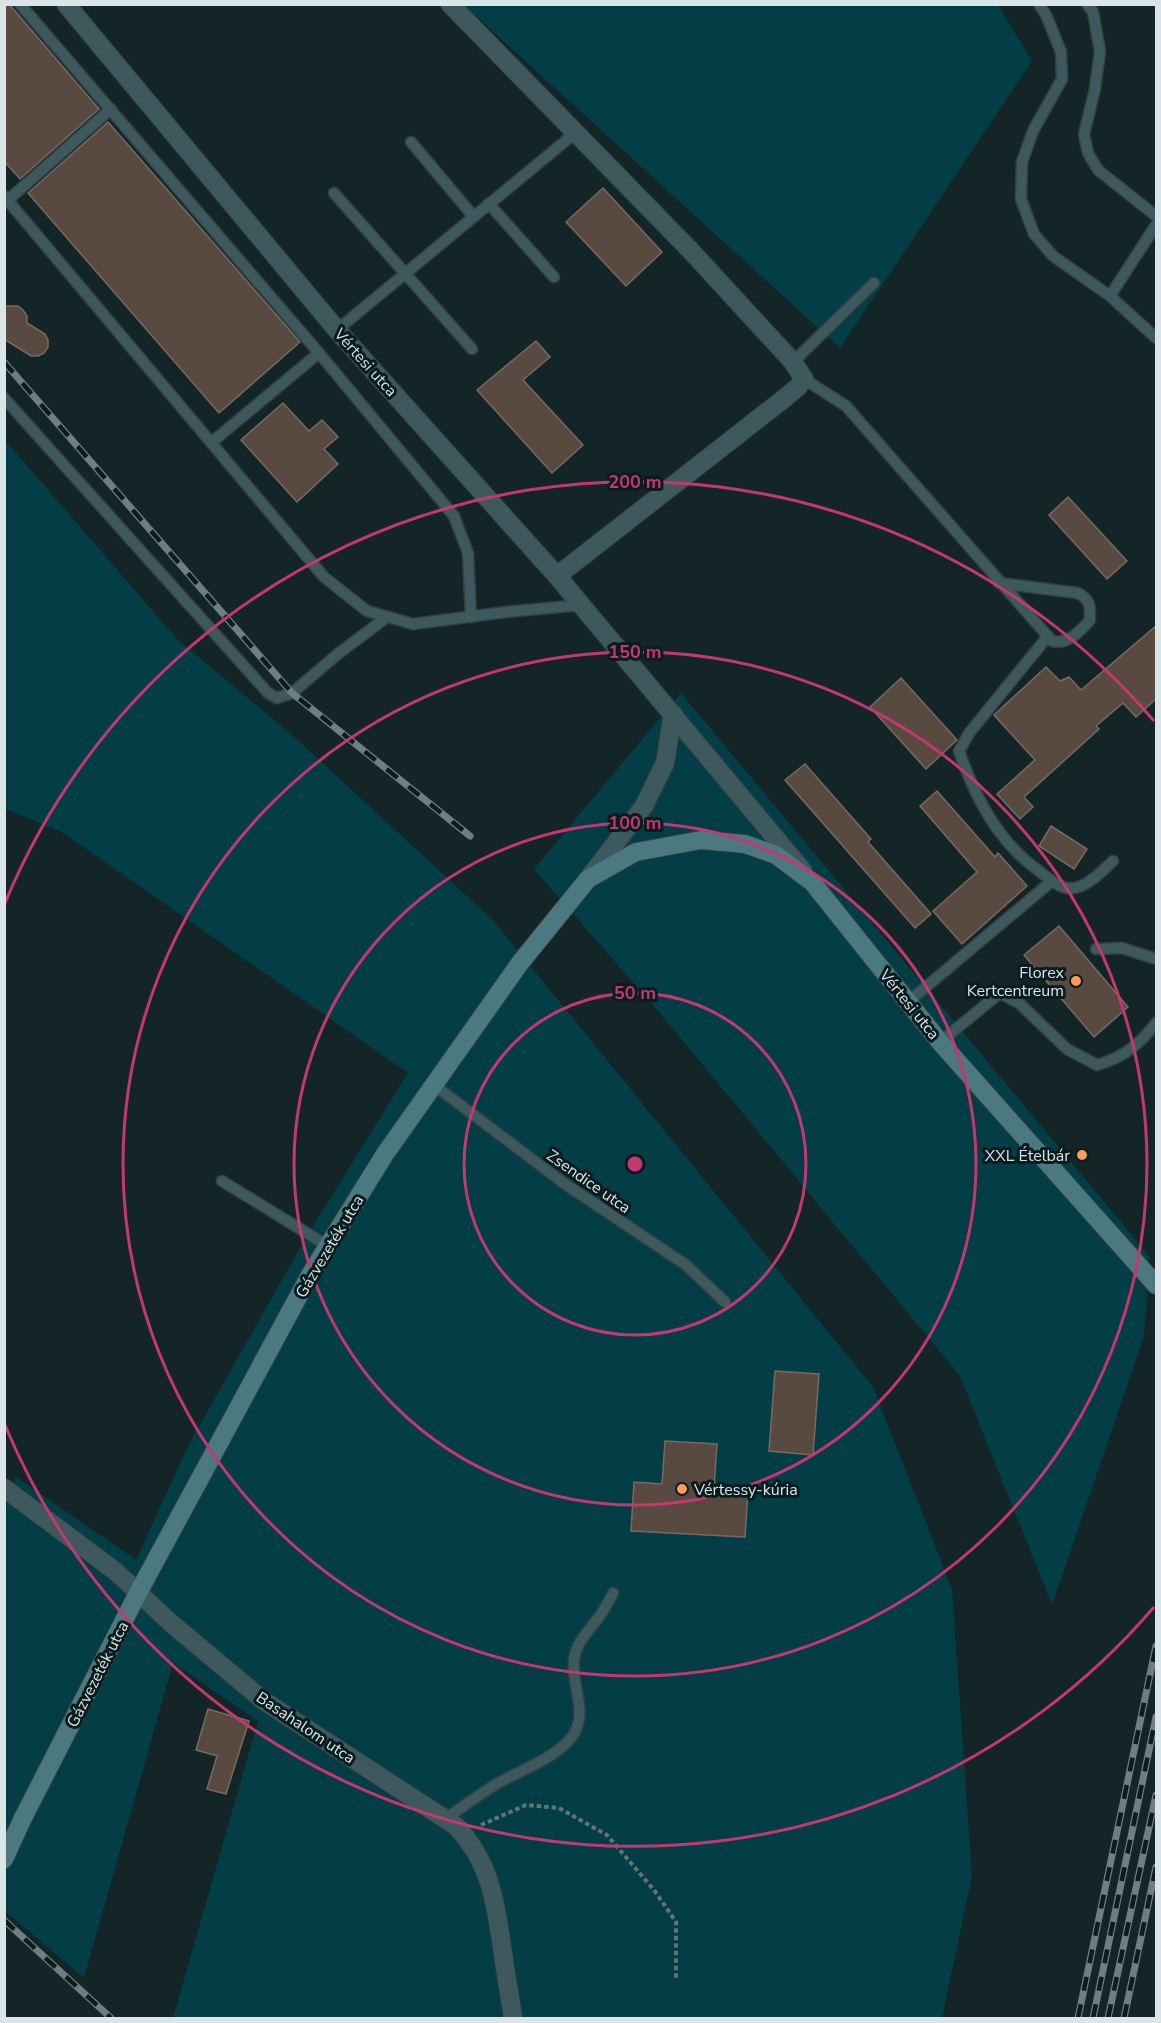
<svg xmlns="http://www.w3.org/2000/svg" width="1161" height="2023" viewBox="0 0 1161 2023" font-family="'Nunito Sans',sans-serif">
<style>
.green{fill:#033d45}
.building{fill:#584941;stroke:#796a61;stroke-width:1.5}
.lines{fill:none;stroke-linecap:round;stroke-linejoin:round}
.lane-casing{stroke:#304043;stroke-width:13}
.street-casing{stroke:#304043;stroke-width:20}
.secondary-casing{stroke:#304043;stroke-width:20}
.path{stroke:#637274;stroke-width:4;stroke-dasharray:4.5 3;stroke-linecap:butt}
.lane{stroke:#3e595e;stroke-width:10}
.street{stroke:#3e595e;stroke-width:18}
.secondary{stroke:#4c7880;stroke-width:18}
.rail-casing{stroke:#707e81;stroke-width:7}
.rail{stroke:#0a1c1f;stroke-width:4.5;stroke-dasharray:14;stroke-linecap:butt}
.ring{fill:none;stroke:#c63770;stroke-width:3}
.poi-dot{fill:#fe9c57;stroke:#0a1c1f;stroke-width:2}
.labels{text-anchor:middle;stroke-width:6;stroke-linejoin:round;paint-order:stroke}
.street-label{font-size:16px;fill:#dae5e7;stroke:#0a1c1f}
.poi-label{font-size:16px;fill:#dae5e7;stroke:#0a1c1f;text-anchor:end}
.centre{fill:#c63770;stroke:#0a1c1f;stroke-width:3}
.ring-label{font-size:18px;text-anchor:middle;font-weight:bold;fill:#c63770;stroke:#0a1c1f;stroke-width:6;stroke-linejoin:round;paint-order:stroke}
</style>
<rect width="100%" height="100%" fill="#142528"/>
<g class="green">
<path d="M 467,4 L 998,5 L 1032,61 L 840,348 L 465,6 Z"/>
<path d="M 4,439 L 177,639 L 291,734 L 493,920 L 873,1387 L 952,1589 L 972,1876 L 942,2018 L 173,2018 L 258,1721 L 173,1663 L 84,1978 L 5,1911 L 4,1516 L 15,1476 L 136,1560 L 189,1444 L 308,1234 L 408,1073 L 62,832 L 5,809 Z"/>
<path d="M 681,693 L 1150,1257 L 1144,1336 L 1052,1605 L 960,1376 L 664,1018 L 534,869 Z"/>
</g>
<g class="building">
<path d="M 4,4 L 9,4 L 99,109 L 20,179 L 4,161 Z"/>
<path d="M 108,122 L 300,342 L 219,413 L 28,193 Z"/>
<path d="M 603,188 L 662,252 L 626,286 L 566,222 Z"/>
<path d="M 4,306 L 18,306 L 23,310 L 27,316 L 27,323 L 45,334 L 48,340 L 48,347 L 44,353 L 38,356 L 31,356 L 4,339 Z"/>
<path d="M 536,341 L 550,357 L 523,380 L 583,445 L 552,473 L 477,390 Z"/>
<path d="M 283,403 L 309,431 L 322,420 L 338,437 L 324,449 L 338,464 L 297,502 L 241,440 Z"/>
<path d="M 1068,497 L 1127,561 L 1107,579 L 1049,515 Z"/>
<path d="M 1156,626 L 1156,699 L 1136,717 L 1123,703 L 1096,726 L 1099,729 L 1024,797 L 1033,807 L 1020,819 L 997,794 L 1035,760 L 994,715 L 1046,667 L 1060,681 L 1069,677 L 1081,690 Z"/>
<path d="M 901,678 L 957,740 L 926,769 L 870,707 Z"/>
<path d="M 805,764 L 871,839 L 868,842 L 931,914 L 915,928 L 785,780 Z"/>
<path d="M 937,791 L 995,857 L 998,853 L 1027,886 L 962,944 L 933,911 L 977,872 L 920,806 Z"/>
<path d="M 1051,826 L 1087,849 L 1074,869 L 1039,846 Z"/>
<path d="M 1059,926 L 1128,1007 L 1094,1037 L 1024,955 Z"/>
<path d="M 775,1371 L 819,1374 L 813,1455 L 769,1451 Z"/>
<path d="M 665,1441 L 717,1444 L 714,1488 L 748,1491 L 745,1537 L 631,1531 L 634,1482 L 662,1484 Z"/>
<path d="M 208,1709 L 249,1721 L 226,1794 L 207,1789 L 217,1756 L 196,1750 Z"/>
</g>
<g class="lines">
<defs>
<g id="lane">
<path d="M 20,4 L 319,353 L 454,516 L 468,553 L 471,617"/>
<path d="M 1039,4 L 1046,15 L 1061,52 L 1062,79 L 1033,131 L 1022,162 L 1021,199 L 1034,234 L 1053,256 L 1110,296 L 1156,338"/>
<path d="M 1087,4 L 1093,12 L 1100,51 L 1095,89 L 1084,134 L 1088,153 L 1098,170 L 1156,216"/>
<path d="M 411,142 L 474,217"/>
<path d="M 334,193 L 472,349"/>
<path d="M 4,196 L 324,577 L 367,611 L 413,624 L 506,612 L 581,605"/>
<path d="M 8,200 L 111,109"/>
<path d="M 489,204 L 554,277"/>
<path d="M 1110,296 L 1156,225"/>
<path d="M 337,330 L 575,133"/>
<path d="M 793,362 L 874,283"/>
<path d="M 804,379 L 846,406 L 1052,641 C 1068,645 1079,632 1090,620 C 1090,607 1091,600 1078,593 L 999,583"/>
<path d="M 4,398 L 268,693 L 277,698 L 292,693 L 339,653 L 387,617"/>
<path d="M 212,442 L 319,353"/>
<path d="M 1048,636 L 970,732 L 959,751 C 975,797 998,842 1039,871 C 1047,877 1056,886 1067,888 C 1084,891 1101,872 1113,861"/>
<path d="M 1096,949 L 1122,948 L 1156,959"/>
<path d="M 908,1002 L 1052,881"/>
<path d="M 940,1042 L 1000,993 L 1019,1003 L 1067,1049 L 1097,1065 C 1124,1057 1139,1045 1156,1023"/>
<path d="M 434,1085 L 565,1184 L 686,1265 L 725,1302"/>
<path d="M 222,1181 L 328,1246"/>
<path d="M 446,1818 C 464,1806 481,1793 500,1782 C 521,1770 563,1755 575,1732 C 587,1709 571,1684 574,1660 C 576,1642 589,1631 599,1617 C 604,1610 609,1601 613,1593"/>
</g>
<g id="street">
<path d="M 66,4 L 337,330 L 557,576 L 803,871"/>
<path d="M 450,4 L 691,251 L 793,362 L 804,379 L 798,387 L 781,401 L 557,576"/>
<path d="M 588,879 L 644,806 L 665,763 L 673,714"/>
<path d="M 4,1488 L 115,1571 L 172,1624 L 264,1701 L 456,1826 C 492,1864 496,1906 503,1954 C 506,1976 510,1997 513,2018"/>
</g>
<path id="secondary" d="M 4,1859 L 23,1818 L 138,1593 L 310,1275 L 385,1154 L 520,963 L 588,879 L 636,852 L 701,840 L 745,844 L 776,855 L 812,882 L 940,1042 L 1156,1285"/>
</defs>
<use href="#lane" class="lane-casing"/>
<use href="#street" class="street-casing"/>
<use href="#secondary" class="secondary-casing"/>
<path class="path" d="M 481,1825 L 526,1805 L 559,1808 L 607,1835 L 654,1890 L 676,1922 L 676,1980"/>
<use href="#lane" class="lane"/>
<use href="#street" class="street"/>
<use href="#secondary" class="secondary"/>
<defs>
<g id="rail">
<path d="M 4,362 L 292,693 L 470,836"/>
<path d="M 4,1920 L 111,2018"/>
<path d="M 1078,2018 L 1156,1646"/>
<path d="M 1093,2018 L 1156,1717"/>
<path d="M 1108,2018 L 1156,1795"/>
<path d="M 1124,2018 L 1156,1867"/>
</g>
</defs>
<use href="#rail" class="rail-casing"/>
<use href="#rail" class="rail"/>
</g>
<g class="ring">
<circle cx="635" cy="1164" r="171"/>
<circle cx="635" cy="1164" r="341"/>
<circle cx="635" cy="1164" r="512"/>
<path d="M1154 1607A682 682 0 0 1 5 1425M5 903A682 682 0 0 1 1154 721"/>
</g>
<g class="poi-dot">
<circle cx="1076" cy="981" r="6"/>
<circle cx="1082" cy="1155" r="6"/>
<circle cx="682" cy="1489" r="6"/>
</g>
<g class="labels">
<g class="street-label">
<text transform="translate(366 362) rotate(48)" y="6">Vértesi utca</text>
<text transform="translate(910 1004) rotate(51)" y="6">Vértesi utca</text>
<text transform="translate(589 1181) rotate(35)" y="6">Zsendice utca</text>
<text transform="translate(329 1246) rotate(-59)" y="6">Gázvezeték utca</text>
<text transform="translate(97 1674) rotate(-63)" y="6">Gázvezeték utca</text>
<text transform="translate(306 1727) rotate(34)" y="6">Basahalom utca</text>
</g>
<g class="poi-label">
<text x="1064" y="978">Florex<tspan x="1064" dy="18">Kertcentreum</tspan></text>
<text x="1070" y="1161">XXL Ételbár</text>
<text x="694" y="1495" text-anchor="start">Vértessy-kúria</text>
</g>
</g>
<circle cx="635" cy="1164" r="9" class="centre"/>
<g class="ring-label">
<text x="635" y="488">200 m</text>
<text x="635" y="658">150 m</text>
<text x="635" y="829">100 m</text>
<text x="635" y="999">50 m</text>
</g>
<rect width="1161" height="2023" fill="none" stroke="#dae5e7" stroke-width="12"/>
</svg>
